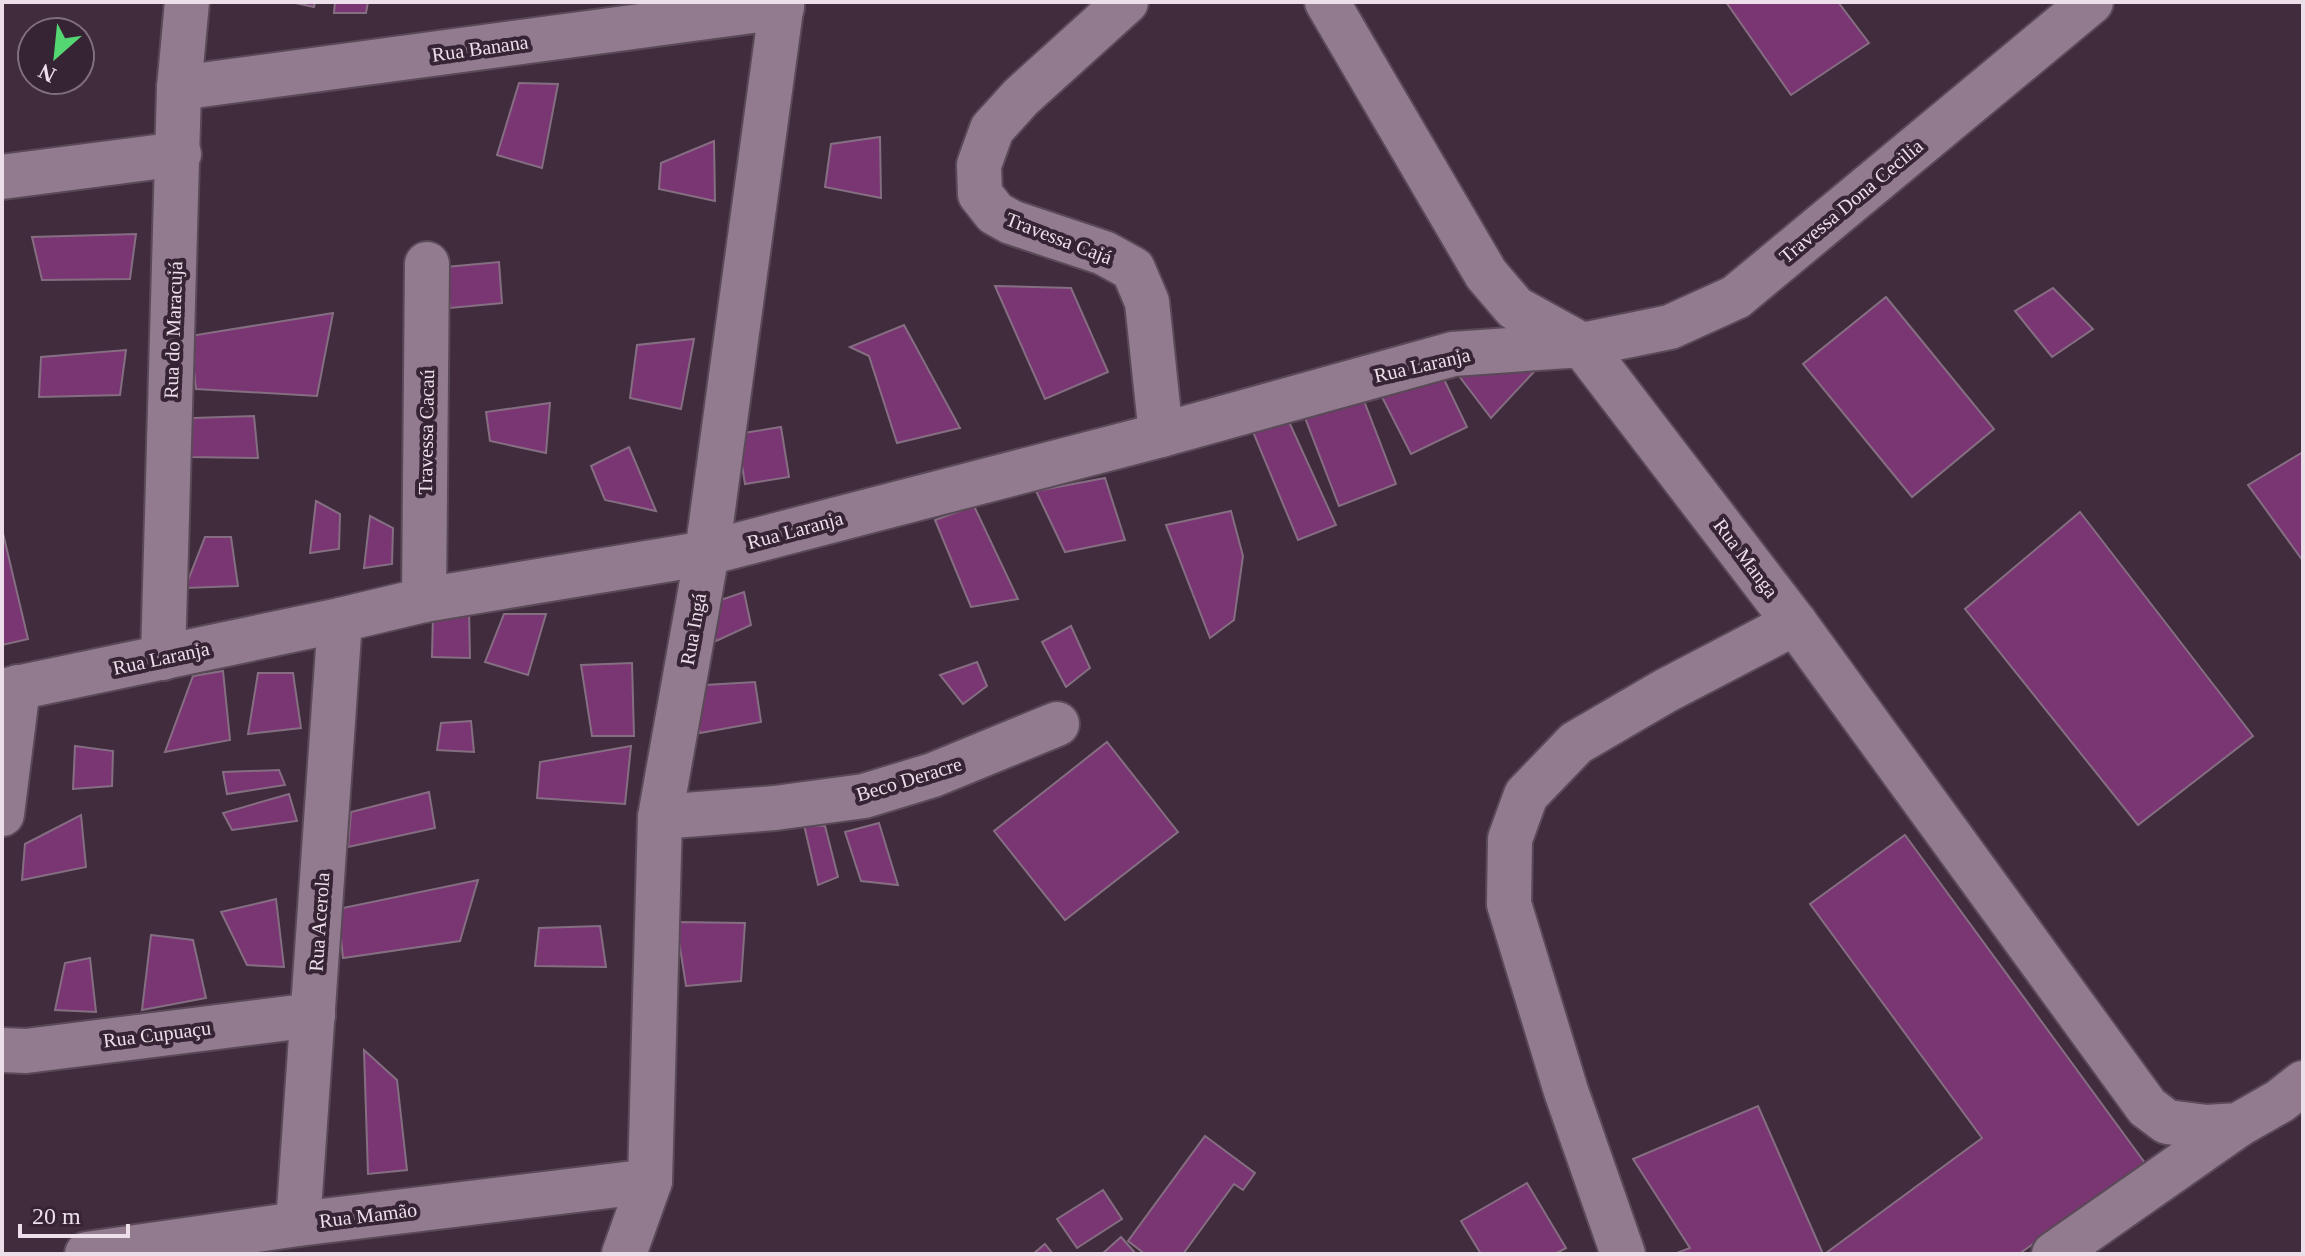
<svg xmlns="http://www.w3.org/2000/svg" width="2305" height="1256" viewBox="0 0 2305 1256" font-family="'Times New Roman',serif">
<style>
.building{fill:#7a3573;stroke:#856e81;stroke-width:2}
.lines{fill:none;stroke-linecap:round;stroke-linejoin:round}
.minor-casing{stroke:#5a4957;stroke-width:48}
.minor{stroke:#937b8f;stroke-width:44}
.labels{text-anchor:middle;stroke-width:8;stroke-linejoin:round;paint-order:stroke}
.street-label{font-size:20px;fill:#eddfea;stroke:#362333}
</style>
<rect width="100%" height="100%" fill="#412c3e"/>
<g class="building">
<path d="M 291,2 L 315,2 L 314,7 Z"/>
<path d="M 335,2 L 368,2 L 366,13 L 334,13 Z"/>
<path d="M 1726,2 L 1838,2 L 1869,43 L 1791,95 Z"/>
<path d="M 519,83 L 558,84 L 542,168 L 497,155 Z"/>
<path d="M 880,137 L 881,198 L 825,187 L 831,144 Z"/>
<path d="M 714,141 L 715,201 L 659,189 L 661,163 Z"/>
<path d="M 136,234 L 130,279 L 42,280 L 32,237 Z"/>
<path d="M 499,262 L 502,303 L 450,308 L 446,267 Z"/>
<path d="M 995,286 L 1071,288 L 1108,372 L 1045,399 Z"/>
<path d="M 2053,288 L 2093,329 L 2052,357 L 2015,311 Z"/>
<path d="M 1886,297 L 1994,429 L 1912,497 L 1803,364 Z"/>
<path d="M 333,313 L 317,396 L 196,389 L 190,336 Z"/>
<path d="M 904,325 L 960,428 L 897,443 L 869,356 L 850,347 Z"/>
<path d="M 694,339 L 681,409 L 630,398 L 637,345 Z"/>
<path d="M 126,350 L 120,395 L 39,397 L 41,357 Z"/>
<path d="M 1544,361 L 1491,418 L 1459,376 Z"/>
<path d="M 1439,369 L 1467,427 L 1411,454 L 1382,397 Z"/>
<path d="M 1361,393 L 1396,484 L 1339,506 L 1304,415 Z"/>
<path d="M 550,403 L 546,453 L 490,441 L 486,412 Z"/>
<path d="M 1285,413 L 1336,525 L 1298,540 L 1251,427 Z"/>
<path d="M 254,416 L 258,458 L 188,457 L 193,418 Z"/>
<path d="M 781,427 L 789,477 L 745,484 L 737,434 Z"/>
<path d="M 629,447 L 656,511 L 605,500 L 591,466 Z"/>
<path d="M 2303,452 L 2303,561 L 2248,485 Z"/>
<path d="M 1105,478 L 1125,540 L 1065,552 L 1036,491 Z"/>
<path d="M 316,501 L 340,514 L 339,549 L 310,553 Z"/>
<path d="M 974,506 L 1018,599 L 971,607 L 935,520 Z"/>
<path d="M 1231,511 L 1243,556 L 1234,620 L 1210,638 L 1166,525 Z"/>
<path d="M 2080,512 L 2253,736 L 2138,825 L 1965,609 Z"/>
<path d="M 370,516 L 393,528 L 392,564 L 364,568 Z"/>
<path d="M 2,529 L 28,639 L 2,645 Z"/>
<path d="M 205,537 L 231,537 L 238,586 L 185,588 Z"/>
<path d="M 744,592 L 751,625 L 716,641 L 709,604 Z"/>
<path d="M 469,607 L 470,658 L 432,657 L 433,613 Z"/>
<path d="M 504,614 L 546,614 L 528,675 L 485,662 Z"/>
<path d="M 1071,626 L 1090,668 L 1066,687 L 1042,642 Z"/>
<path d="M 977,662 L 987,686 L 963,704 L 940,675 Z"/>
<path d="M 632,663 L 634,736 L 592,736 L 581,665 Z"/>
<path d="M 223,671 L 230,740 L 165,752 L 193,676 Z"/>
<path d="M 258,673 L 293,673 L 301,728 L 248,734 Z"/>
<path d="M 755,682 L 761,722 L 700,733 L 688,686 Z"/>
<path d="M 471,721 L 474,752 L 437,750 L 441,723 Z"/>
<path d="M 1107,742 L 1178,832 L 1065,920 L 994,831 Z"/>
<path d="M 75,746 L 113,751 L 112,786 L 73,789 Z"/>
<path d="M 631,746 L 625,804 L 537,798 L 540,762 Z"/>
<path d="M 279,770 L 285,785 L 227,794 L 223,772 Z"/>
<path d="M 429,792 L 435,828 L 348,847 L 351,812 Z"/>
<path d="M 289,794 L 297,821 L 232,830 L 223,813 Z"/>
<path d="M 81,815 L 86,867 L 22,880 L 25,844 Z"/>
<path d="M 879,823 L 898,885 L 861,881 L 845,832 Z"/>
<path d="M 804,825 L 825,826 L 838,877 L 818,885 Z"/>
<path d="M 1905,835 L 2145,1163 L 2019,1254 L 1826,1253 L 1982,1138 L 1810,904 Z"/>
<path d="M 478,880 L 460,941 L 343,958 L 338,909 Z"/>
<path d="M 276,899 L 284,967 L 247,965 L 221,912 Z"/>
<path d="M 676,922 L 745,923 L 741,981 L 686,986 Z"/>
<path d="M 600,926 L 606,967 L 535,966 L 539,928 Z"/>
<path d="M 151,935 L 193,940 L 206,998 L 142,1010 Z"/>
<path d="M 90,958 L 96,1012 L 55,1010 L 65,963 Z"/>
<path d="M 364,1050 L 397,1080 L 407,1170 L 368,1174 Z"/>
<path d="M 1758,1106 L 1823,1254 L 1674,1254 L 1690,1248 L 1633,1159 Z"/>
<path d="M 1205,1136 L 1255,1173 L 1243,1190 L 1234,1184 L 1183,1254 L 1145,1254 L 1128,1241 Z"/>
<path d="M 1527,1183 L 1566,1248 L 1555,1254 L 1481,1254 L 1461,1221 Z"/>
<path d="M 1103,1190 L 1122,1219 L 1077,1248 L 1057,1219 Z"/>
<path d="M 1121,1237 L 1136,1254 L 1102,1254 Z"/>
<path d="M 1045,1244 L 1053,1254 L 1033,1254 Z"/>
</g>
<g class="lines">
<defs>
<g id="minor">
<path d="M 1126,2 L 1021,97 L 992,129 L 979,165 L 980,194 L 995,213 L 1011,222 L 1104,253 L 1133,269 L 1147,302 L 1161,435"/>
<path d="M 1327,2 L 1486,274 L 1515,308 L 1582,345 L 1795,623 L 2147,1107 L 2167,1122 L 2207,1127 L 2238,1125 L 2280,1101 L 2303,1083"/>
<path d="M 179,88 L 782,7"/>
<path d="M 2,177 L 179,154"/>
<path d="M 424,600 L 427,264"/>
<path d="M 163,658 L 179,88 L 187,2"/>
<path d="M 2,691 L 340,620 L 424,600 L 707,553 L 1161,435 L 1453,354 L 1582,345 L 1670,327 L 1736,297 L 2091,2"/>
<path d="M 2,814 L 18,687"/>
<path d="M 660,817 L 775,808 L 864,796 L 933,775 L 1057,724"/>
<path d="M 2,1050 L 26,1051 L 313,1015"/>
<path d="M 298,1224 L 340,620"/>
<path d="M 87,1254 L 298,1224 L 650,1181"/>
<path d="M 624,1254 L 650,1181 L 660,817 L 707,553 L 782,2"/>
<path d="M 1623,1254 L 1566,1091 L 1509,904 L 1510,839 L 1526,795 L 1576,743 L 1665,691 L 1795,623"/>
<path d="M 2054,1254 L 2238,1125"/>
</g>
</defs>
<use href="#minor" class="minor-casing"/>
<use href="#minor" class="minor"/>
</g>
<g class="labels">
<g class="street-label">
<text transform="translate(480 48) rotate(-8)" y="7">Rua Banana</text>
<text transform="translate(1851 201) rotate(-40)" y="7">Travessa Dona Cecilia</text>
<text transform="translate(1059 238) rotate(21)" y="7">Travessa Cajá</text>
<text transform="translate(173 330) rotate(-88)" y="7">Rua do Maracujá</text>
<text transform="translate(1422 365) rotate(-13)" y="7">Rua Laranja</text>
<text transform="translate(426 432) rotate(-89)" y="7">Travessa Cacaú</text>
<text transform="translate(795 530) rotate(-15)" y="7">Rua Laranja</text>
<text transform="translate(1746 558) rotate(53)" y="7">Rua Manga</text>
<text transform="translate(693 629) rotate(-80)" y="7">Rua Ingá</text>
<text transform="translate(161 658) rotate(-12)" y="7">Rua Laranja</text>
<text transform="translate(909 779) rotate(-17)" y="7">Beco Deracre</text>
<text transform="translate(319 922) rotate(-86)" y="7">Rua Acerola</text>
<text transform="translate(157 1034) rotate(-7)" y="7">Rua Cupuaçu</text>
<text transform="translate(368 1215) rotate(-7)" y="7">Rua Mamão</text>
</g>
</g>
<rect width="2305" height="1256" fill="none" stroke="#eddfea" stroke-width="8"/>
<g transform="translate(56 56) rotate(207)"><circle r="38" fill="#362333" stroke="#7f6e7c" stroke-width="2"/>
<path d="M0-6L14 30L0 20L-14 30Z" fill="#54d672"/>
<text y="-12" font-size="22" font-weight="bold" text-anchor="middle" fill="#eddfea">N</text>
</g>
<path d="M20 1224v12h108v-12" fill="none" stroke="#eddfea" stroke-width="4"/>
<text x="32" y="1224" font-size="24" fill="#eddfea" stroke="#362333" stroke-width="6" paint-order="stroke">20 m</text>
</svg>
